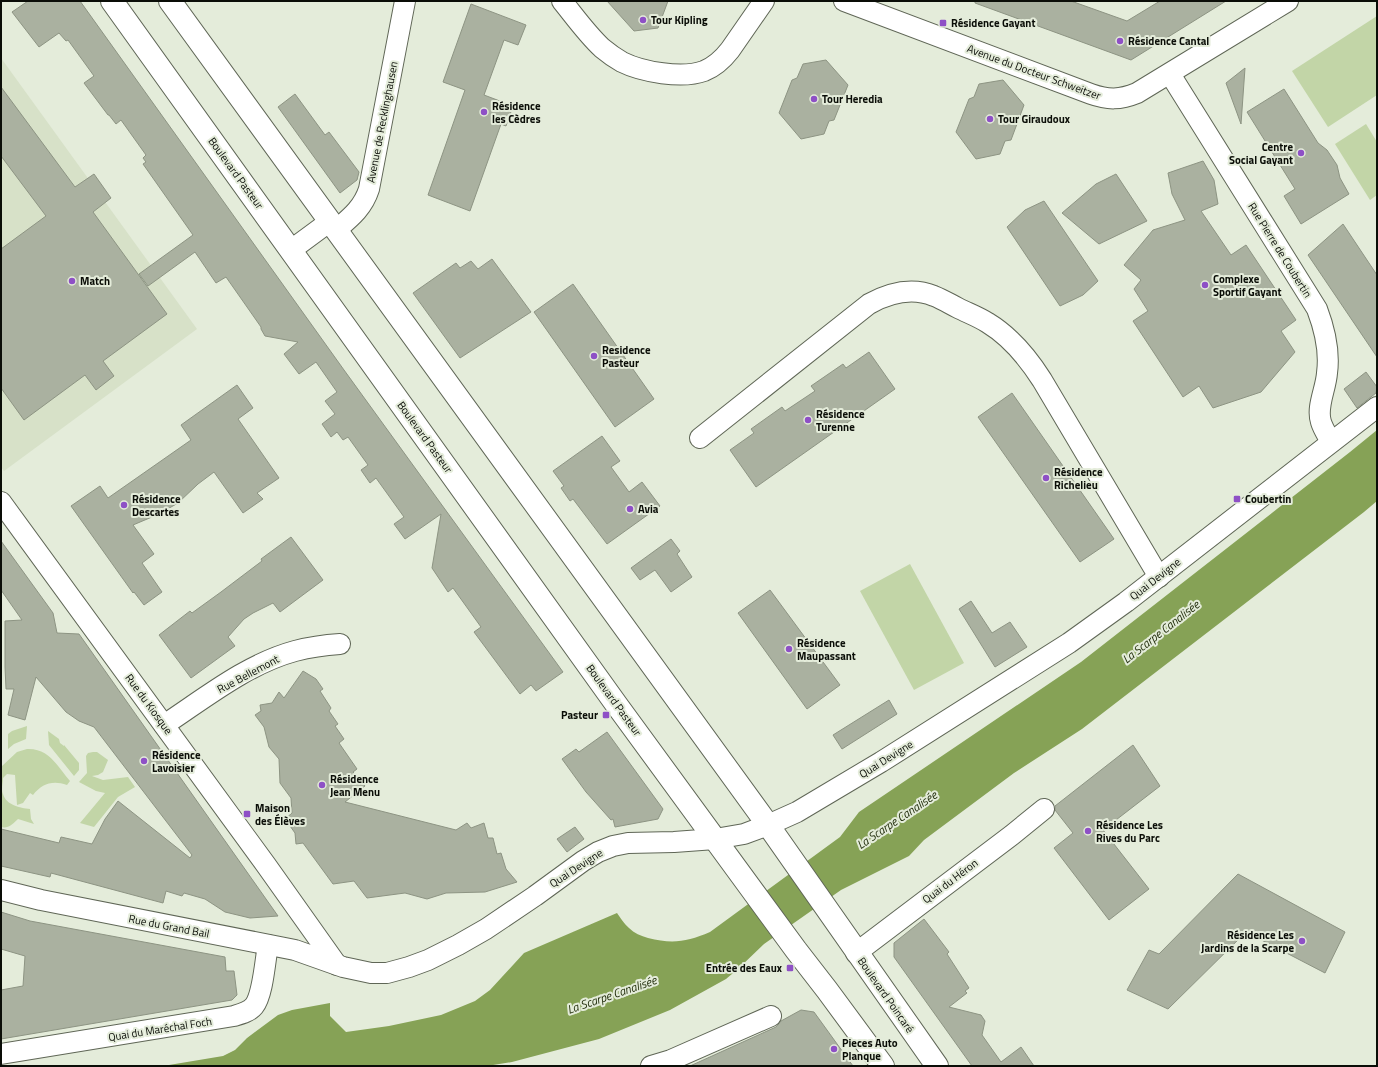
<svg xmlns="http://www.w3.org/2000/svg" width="1378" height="1067" viewBox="0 0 1378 1067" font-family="'Titillium Web',sans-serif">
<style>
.built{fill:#d7e1c8}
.green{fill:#c2d5a7}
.water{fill:#86a256}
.building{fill:#aab1a0;stroke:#8d9483}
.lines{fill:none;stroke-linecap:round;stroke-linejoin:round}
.minor-casing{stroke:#5f6656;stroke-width:22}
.major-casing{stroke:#5f6656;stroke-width:24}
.minor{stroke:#fff;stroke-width:20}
.major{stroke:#fff;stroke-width:22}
.poi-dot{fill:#8e50c6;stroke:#e4ecda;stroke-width:1.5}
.labels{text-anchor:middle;stroke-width:4;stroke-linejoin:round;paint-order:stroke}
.poi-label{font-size:11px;font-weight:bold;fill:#0a0d07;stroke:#e4ecda;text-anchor:start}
.street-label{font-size:11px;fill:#0a0d07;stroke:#e4ecda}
.water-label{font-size:12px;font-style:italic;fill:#24300f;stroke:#e4ecda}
</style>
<rect width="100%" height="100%" fill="#e4ecda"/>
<path class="built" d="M 1,58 L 197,329 L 4,471 L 1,467 Z"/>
<g class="green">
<path d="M 1377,16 L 1377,95 L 1328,127 L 1292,71 Z"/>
<path d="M 1366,124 L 1377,142 L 1377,195 L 1370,200 L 1335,144 Z"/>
<path d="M 910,564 L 964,663 L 914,690 L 860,591 Z"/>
<path d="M 27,726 L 26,739 L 14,744 L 8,749 L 8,734 L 12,731 Z"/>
<path d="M 48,731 L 59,739 L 60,743 L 64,746 L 64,745 L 79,763 L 79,770 L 74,776 L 49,745 Z"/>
<path d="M 27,749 C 49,748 57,766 70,781 L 67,785 C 52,780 42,784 33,795 L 30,793 L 23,803 L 17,805 L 15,775 L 7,774 L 3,778 C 3,783 1,790 3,794 C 6,805 20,808 30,809 L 31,819 L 34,824 L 18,819 C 13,824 8,829 1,827 L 1,767 L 17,752 Z"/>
<path d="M 93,752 L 97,752 L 108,760 L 103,772 L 98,775 L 92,776 L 103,780 L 128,777 L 135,787 L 118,797 L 94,827 L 80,823 L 105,793 L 96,791 L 79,782 L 87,773 L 86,756 L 88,753 Z"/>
</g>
<path class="water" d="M 1377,430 L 1377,501 L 1364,512 L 1082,729 L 1014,773 L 924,840 L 909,856 L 841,890 L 764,944 L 739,968 L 726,979 L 670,1010 L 599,1039 L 512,1062 L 487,1066 L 163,1066 L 223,1056 L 235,1050 L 247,1038 L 278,1015 L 292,1010 L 330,1003 L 330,1016 L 346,1032 L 389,1026 L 441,1015 L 475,1001 L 490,990 L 524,953 L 617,913 C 620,917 624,924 629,928 C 634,933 641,936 648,938 C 672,944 687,942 710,932 L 840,837 L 859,812 L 1081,662 L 1350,452 Z"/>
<g class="building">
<path d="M 28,1 L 80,1 L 344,370 L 563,672 L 536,691 L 531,685 L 520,694 L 474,632 L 481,627 L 453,588 L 448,592 L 432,568 L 441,514 L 405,539 L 394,524 L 404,517 L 376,478 L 370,483 L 361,470 L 368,465 L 348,437 L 343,440 L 337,432 L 331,437 L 322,424 L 335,414 L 325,401 L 337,392 L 316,362 L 299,374 L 284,354 L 298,342 L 265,336 L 261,329 L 261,327 L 226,277 L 216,283 L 195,252 L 148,286 L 139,274 L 193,235 L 143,164 L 146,162 L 143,158 L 146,155 L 121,120 L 116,124 L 109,115 L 108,115 L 84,83 L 94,76 L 68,40 L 66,41 L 59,33 L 39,47 L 12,12 Z"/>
<path d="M 607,1 L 668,1 L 658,28 L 634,31 Z"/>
<path d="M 975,1 L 1071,1 L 1127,21 L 1160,1 L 1226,1 L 1131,60 L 975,3 Z"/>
<path d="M 471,4 L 526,25 L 518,45 L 504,40 L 484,95 L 513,106 L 506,126 L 501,124 L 470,211 L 428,195 L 465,90 L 443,82 Z"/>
<path d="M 826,60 L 848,85 L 834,120 L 829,121 L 824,134 L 801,139 L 779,113 L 792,80 L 797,78 L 803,64 Z"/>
<path d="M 1245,68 L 1241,124 L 1226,83 Z"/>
<path d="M 1003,80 L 1024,105 L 1011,140 L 1005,141 L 1000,154 L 976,159 L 956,132 L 969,99 L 974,97 L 979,84 Z"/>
<path d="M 1,87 L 75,187 L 94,174 L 111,198 L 93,212 L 167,314 L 103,361 L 114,376 L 96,390 L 85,375 L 24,420 L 1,388 L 1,249 L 46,216 L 1,156 Z"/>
<path d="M 1284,89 L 1318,143 L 1327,150 L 1337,165 L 1340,178 L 1349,194 L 1301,224 L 1284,196 L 1295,189 L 1247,112 Z"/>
<path d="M 295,94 L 325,135 L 329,132 L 359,172 L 357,180 L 340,193 L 278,107 Z"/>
<path d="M 1203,161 L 1214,180 L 1218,204 L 1201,211 L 1231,255 L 1246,245 L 1296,320 L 1281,331 L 1295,352 L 1261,392 L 1213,408 L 1199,386 L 1183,397 L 1133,321 L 1148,311 L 1134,289 L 1141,280 L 1124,265 L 1153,230 L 1185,220 L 1172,194 L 1168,173 Z"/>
<path d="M 1116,174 L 1147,221 L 1099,244 L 1062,213 L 1096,184 Z"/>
<path d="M 1044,201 L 1098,281 L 1083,295 L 1060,306 L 1007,227 L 1025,210 Z"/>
<path d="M 1343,224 L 1377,275 L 1377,357 L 1308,255 Z"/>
<path d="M 492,259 L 531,312 L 460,358 L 413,293 L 456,263 L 460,268 L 471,261 L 478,269 Z"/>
<path d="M 573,284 L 654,399 L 615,427 L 534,312 Z"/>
<path d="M 869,352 L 895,389 L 756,487 L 730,450 L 754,433 L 751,429 L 782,407 L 785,411 L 815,391 L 811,386 L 843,364 L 846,368 Z"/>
<path d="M 1366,372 L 1377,387 L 1376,393 L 1357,408 L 1344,389 Z"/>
<path d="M 237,385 L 253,408 L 238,419 L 279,478 L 257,493 L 263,499 L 243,513 L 214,472 L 198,484 L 178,503 L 159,514 L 133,525 L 154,554 L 142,563 L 162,592 L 144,605 L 134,592 L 133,593 L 71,506 L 100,486 L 108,498 L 191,440 L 181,425 Z"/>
<path d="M 1012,393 L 1114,539 L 1080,562 L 978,417 Z"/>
<path d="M 602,436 L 620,461 L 611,467 L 629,492 L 642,482 L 660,506 L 607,544 L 573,499 L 570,501 L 561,488 L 564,486 L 553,471 Z"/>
<path d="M 291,537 L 323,580 L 280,612 L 273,603 L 253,613 L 244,619 L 228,637 L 235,646 L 191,678 L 159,635 L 190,611 L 192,613 L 221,592 L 262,561 L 261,559 Z"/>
<path d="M 671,539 L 680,551 L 677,554 L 692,577 L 671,592 L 655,570 L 640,580 L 631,568 Z"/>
<path d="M 1,541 L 53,613 L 57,633 L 79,634 L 278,916 L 250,918 L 225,912 L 205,899 L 184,893 L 182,896 L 166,891 L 163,903 L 51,873 L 50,877 L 1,866 L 1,829 L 59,843 L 61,837 L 92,844 L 105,819 L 118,801 L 190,858 L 192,855 L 94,727 L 79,721 L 66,712 L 36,677 L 25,720 L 8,715 L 14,689 L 6,689 L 5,667 L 5,621 L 22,620 L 1,590 Z"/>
<path d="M 770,590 L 840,685 L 807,709 L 738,613 Z"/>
<path d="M 971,601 L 992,633 L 1010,622 L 1027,647 L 995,667 L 959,609 Z"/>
<path d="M 303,671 L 316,679 L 323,689 L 320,691 L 331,708 L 329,711 L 338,724 L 335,726 L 344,739 L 339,743 L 357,769 L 353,772 L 365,786 L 345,802 L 456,830 L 467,823 L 471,828 L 484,823 L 488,838 L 493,838 L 497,854 L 501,853 L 506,869 L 517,882 L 485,892 L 446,893 L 427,899 L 405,893 L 367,898 L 354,881 L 333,884 L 303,843 L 296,844 L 295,833 L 285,819 L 292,813 L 291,798 L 280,783 L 279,759 L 269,747 L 264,727 L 255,715 L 261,711 L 260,705 L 272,703 L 279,692 L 284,698 Z"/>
<path d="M 889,700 L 897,714 L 842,749 L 833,735 Z"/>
<path d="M 607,732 L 663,809 L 658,819 L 615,827 L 613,819 L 611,820 L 586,792 L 562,759 L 576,749 L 579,752 Z"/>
<path d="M 1133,745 L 1160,786 L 1103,830 L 1149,889 L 1109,920 L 1054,848 L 1073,833 L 1055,810 L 1055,806 Z"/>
<path d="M 575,827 L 584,839 L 567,852 L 557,839 Z"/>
<path d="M 1238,874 L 1345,932 L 1325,973 L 1246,932 L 1168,1009 L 1127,990 L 1149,950 L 1159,954 Z"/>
<path d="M 1,912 L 30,921 L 225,957 L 226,971 L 234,971 L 237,995 L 232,1000 L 1,1039 L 1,990 L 23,986 L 25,956 L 1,949 Z"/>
<path d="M 924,919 L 949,952 L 947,954 L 969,988 L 965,991 L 967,993 L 949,1007 L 981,1015 L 985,1021 L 982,1035 L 1001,1062 L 1021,1047 L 1034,1066 L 972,1066 L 894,957 L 894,943 Z"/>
<path d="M 801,1010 L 814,1012 L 853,1066 L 690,1066 L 776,1027 L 781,1021 Z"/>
</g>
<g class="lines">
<defs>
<g id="minor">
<path d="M 562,1 C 575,17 587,34 602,48 C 608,53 615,58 622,62 C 642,72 682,79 704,71 C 714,67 723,59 730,50 L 764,1"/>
<path d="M 844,1 L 1091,94 C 1108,100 1120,100 1137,93 L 1288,1"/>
<path d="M 1170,74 L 1317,309 C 1325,330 1330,351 1327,373 C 1326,389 1316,407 1321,422 C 1323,429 1328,436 1331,442"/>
<path d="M 336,230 C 350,218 363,208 369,189 L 405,1"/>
<path d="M 291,250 L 329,222"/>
<path d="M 700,438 L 869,304 C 889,293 912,287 934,296 C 942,299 950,304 958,308 C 968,313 979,317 988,323 C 1011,337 1028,358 1042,380 L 1159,577"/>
<path d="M 1,502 L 266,865 L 337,965"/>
<path d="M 164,725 C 205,698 247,664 295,651 C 310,647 324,645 340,644"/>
<path d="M 1,890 L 41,900 L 295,950 L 343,967 L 371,973 L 387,973 L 409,967 L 428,960 L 458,945 L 486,929 L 535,896 L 583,861 L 598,852 L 613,846 L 628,843 L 674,842 L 715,839 L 744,834 L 768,825 L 797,812 L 881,762 L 1069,643 L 1126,602 L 1377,407"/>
<path d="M 856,953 L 1012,835 L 1044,809"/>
<path d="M 1,1054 L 234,1016 C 241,1014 249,1012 254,1006 C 263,995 265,961 268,945"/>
<path d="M 651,1066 L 671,1060 L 771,1016"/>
</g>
<g id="major">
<path d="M 112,1 L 616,704 L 796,950 L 827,990 L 883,1066"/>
<path d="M 170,1 L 768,825 L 937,1066"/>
</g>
</defs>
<use href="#minor" class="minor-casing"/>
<use href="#major" class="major-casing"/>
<use href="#minor" class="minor"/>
<use href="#major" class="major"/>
</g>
<g class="poi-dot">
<circle cx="643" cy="20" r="4"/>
<rect x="939" y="19" width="8" height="8" rx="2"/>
<circle cx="1120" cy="41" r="4"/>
<circle cx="814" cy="99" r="4"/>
<circle cx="484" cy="112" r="4"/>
<circle cx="990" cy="119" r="4"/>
<circle cx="1301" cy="153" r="4"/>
<circle cx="72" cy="281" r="4"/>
<circle cx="1205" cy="285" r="4"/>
<circle cx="594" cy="356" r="4"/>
<circle cx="808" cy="420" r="4"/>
<circle cx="1046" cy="478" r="4"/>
<rect x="1233" y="495" width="8" height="8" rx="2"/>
<circle cx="124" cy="505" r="4"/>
<circle cx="630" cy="509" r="4"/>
<circle cx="789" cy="649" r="4"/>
<rect x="602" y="711" width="8" height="8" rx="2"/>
<circle cx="144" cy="761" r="4"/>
<circle cx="322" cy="785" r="4"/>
<rect x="243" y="810" width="8" height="8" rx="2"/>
<circle cx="1088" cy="831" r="4"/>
<circle cx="1302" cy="941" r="4"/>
<rect x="786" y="964" width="8" height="8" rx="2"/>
<circle cx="834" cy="1049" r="4"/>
</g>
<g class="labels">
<g class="poi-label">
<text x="651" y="24">Tour Kipling</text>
<text x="951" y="27">Résidence Gayant</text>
<text x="1128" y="45">Résidence Cantal</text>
<text x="822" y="103">Tour Heredia</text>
<text x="492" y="110">Résidence<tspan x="492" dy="13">les Cèdres</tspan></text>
<text x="998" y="123">Tour Giraudoux</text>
<text x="1293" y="151" text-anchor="end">Centre<tspan x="1293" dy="13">Social Gayant</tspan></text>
<text x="1213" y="283">Complexe<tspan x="1213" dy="13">Sportif Gayant</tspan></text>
<text x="80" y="285">Match</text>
<text x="602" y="354">Residence<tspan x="602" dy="13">Pasteur</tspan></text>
<text x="816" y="418">Résidence<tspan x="816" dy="13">Turenne</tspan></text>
<text x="1054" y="476">Résidence<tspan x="1054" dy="13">Richelieu</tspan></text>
<text x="132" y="503">Résidence<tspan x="132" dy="13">Descartes</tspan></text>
<text x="1245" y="503">Coubertin</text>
<text x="638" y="513">Avia</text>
<text x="797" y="647">Résidence<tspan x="797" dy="13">Maupassant</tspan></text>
<text x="598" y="719" text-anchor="end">Pasteur</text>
<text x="152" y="759">Résidence<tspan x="152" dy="13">Lavoisier</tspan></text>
<text x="330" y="783">Résidence<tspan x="330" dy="13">Jean Menu</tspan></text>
<text x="255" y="812">Maison<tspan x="255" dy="13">des Élèves</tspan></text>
<text x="1096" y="829">Résidence Les<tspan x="1096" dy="13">Rives du Parc</tspan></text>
<text x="1294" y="939" text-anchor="end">Résidence Les<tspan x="1294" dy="13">Jardins de la Scarpe</tspan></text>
<text x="782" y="972" text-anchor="end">Entrée des Eaux</text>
<text x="842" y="1047">Pieces Auto<tspan x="842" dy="13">Planque</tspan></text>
</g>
<g class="street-label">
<text transform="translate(1034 72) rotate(20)" y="4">Avenue du Docteur Schweitzer</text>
<text transform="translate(382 122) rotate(-79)" y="4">Avenue de Recklinghausen</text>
<text transform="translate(236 173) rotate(54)" y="4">Boulevard Pasteur</text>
<text transform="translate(1280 250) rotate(58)" y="4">Rue Pierre de Coubertin</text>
<text transform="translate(425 437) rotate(54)" y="4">Boulevard Pasteur</text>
<text transform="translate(1155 579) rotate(-38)" y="4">Quai Devigne</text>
<text transform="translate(248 674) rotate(-28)" y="4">Rue Bellemont</text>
<text transform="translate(614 700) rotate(54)" y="4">Boulevard Pasteur</text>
<text transform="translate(149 704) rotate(54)" y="4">Rue du Kiosque</text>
<text transform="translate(886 759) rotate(-32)" y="4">Quai Devigne</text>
<text transform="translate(576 868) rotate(-33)" y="4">Quai Devigne</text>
<text transform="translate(950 881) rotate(-37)" y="4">Quai du Héron</text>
<text transform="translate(169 926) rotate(11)" y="4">Rue du Grand Bail</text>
<text transform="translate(886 995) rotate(55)" y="4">Boulevard Poincaré</text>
<text transform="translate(160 1029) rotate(-9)" y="4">Quai du Maréchal Foch</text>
</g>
<g class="water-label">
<text transform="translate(1161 632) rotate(-38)" y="4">La Scarpe Canalisée</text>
<text transform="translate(897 820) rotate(-34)" y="4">La Scarpe Canalisée</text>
<text transform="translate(612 995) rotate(-19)" y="4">La Scarpe Canalisée</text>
</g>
</g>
<rect width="1378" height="1067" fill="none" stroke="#0a0d07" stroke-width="4"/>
</svg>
